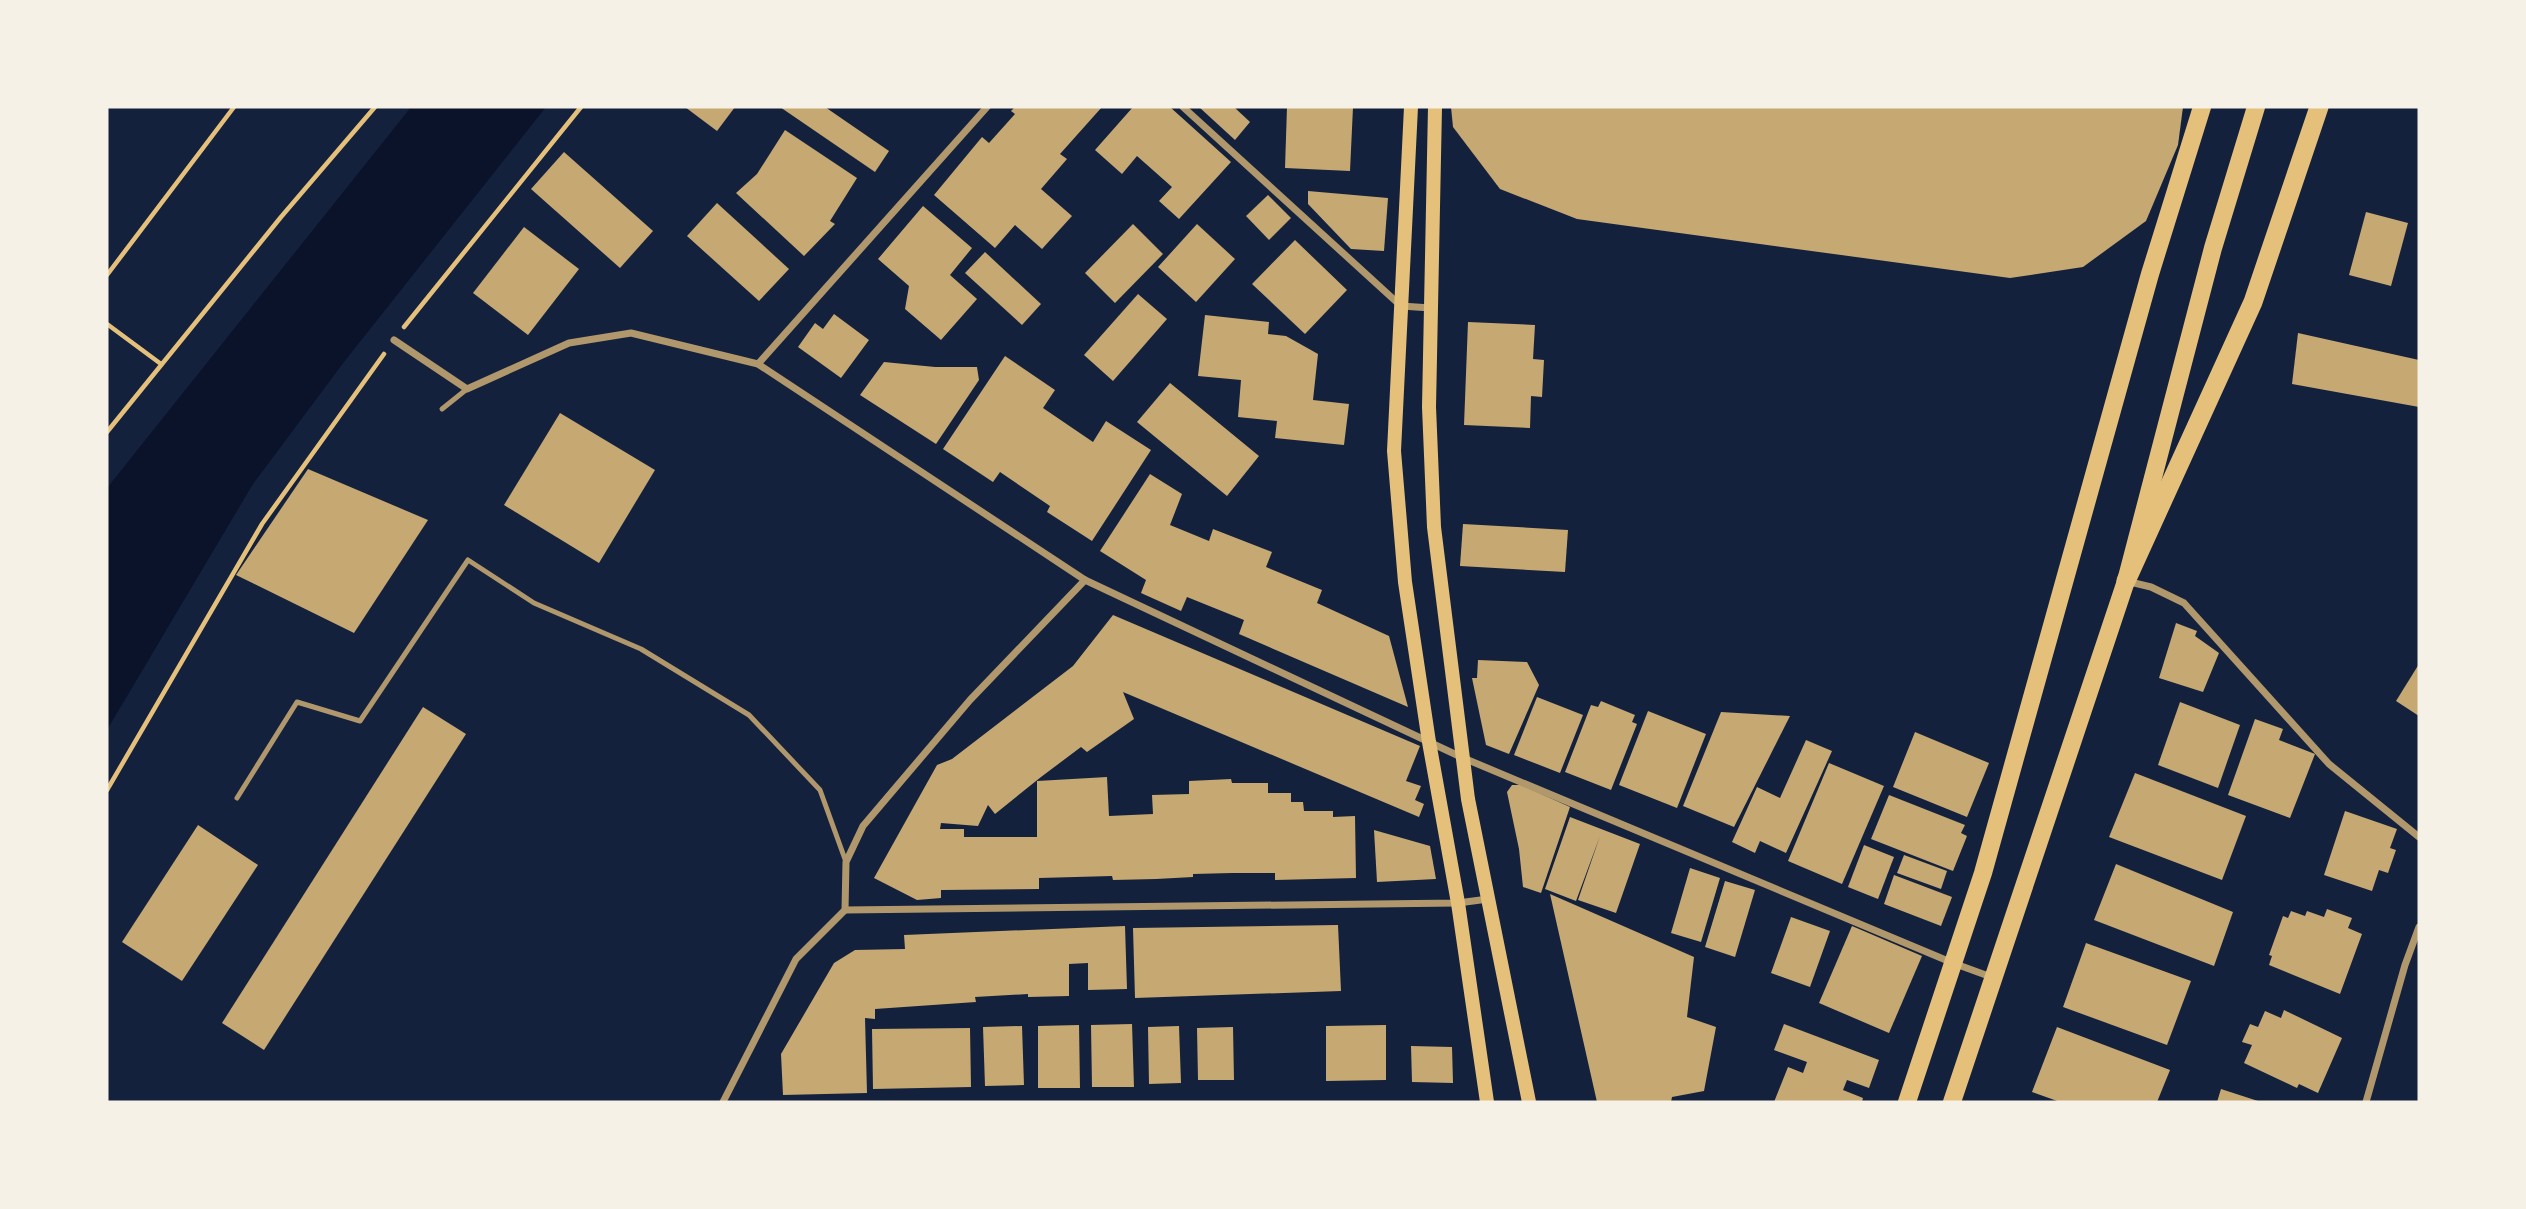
<svg xmlns="http://www.w3.org/2000/svg" width="2526" height="1209" viewBox="0 0 2526 1209" font-family="'Asap Condensed',sans-serif">
<style>
.water{fill:#0b132b}
.building{fill:#c6a872}
.lines{fill:none;stroke-linecap:round;stroke-linejoin:round}
.path{stroke:#e5c07b;stroke-width:4.5}
.service{stroke:#b1986c;stroke-width:5}
.minor{stroke:#b1986c;stroke-width:7}
.secondary{stroke:#e5c07b;stroke-width:14}
.primary{stroke:#e5c07b;stroke-width:18}
.trunk{stroke:#e5c07b;stroke-width:19}
</style>
<rect width="100%" height="100%" fill="#14213d"/>
<path class="water" d="M 411,107 L 546,107 L 344,362 L 253,484 L 107,730 L 107,488 Z"/>
<g class="building">
<path d="M 685,107 L 735,107 L 717,131 Z"/>
<path d="M 780,107 L 825,107 L 889,151 L 875,172 Z"/>
<path d="M 1015,107 L 1102,107 L 1060,154 L 1067,159 L 1041,189 L 1072,216 L 1042,249 L 1015,225 L 995,248 L 934,195 L 982,137 L 989,143 L 1015,114 L 1011,111 Z"/>
<path d="M 1133,107 L 1170,107 L 1231,162 L 1179,219 L 1159,201 L 1172,187 L 1137,156 L 1122,174 L 1095,150 Z"/>
<path d="M 1199,107 L 1234,107 L 1250,122 L 1235,140 Z"/>
<path d="M 1287,107 L 1353,107 L 1350,171 L 1285,168 Z"/>
<path d="M 1451,107 L 2183,107 L 2178,145 L 2146,221 L 2083,267 L 2010,278 L 1577,219 L 1500,189 L 1453,127 Z"/>
<path d="M 785,130 L 857,178 L 830,221 L 835,224 L 804,256 L 736,193 L 757,174 Z"/>
<path d="M 564,152 L 653,231 L 620,268 L 531,189 Z"/>
<path d="M 1308,191 L 1388,198 L 1384,251 L 1351,249 L 1308,204 Z"/>
<path d="M 1268,195 L 1291,218 L 1269,240 L 1246,216 Z"/>
<path d="M 717,203 L 789,269 L 759,301 L 687,236 Z"/>
<path d="M 923,206 L 972,248 L 950,275 L 977,299 L 941,340 L 905,309 L 909,286 L 878,259 Z"/>
<path d="M 2366,212 L 2408,223 L 2391,286 L 2349,275 Z"/>
<path d="M 1133,224 L 1163,254 L 1115,303 L 1085,273 Z"/>
<path d="M 1197,224 L 1235,259 L 1196,302 L 1158,267 Z"/>
<path d="M 524,227 L 579,269 L 528,335 L 473,293 Z"/>
<path d="M 1295,240 L 1347,290 L 1305,334 L 1252,284 Z"/>
<path d="M 985,252 L 1041,304 L 1022,325 L 965,273 Z"/>
<path d="M 1138,294 L 1167,319 L 1113,381 L 1084,355 Z"/>
<path d="M 834,314 L 869,340 L 841,378 L 798,347 L 815,323 L 823,329 Z"/>
<path d="M 1205,315 L 1269,322 L 1268,334 L 1286,336 L 1318,354 L 1313,400 L 1349,404 L 1344,445 L 1275,438 L 1277,421 L 1238,417 L 1241,380 L 1198,376 Z"/>
<path d="M 1468,322 L 1535,325 L 1533,359 L 1544,360 L 1542,397 L 1531,396 L 1530,428 L 1464,425 Z"/>
<path d="M 2298,333 L 2419,360 L 2419,407 L 2292,384 Z"/>
<path d="M 1005,356 L 1055,390 L 1043,408 L 1093,442 L 1106,421 L 1151,450 L 1092,541 L 1047,512 L 1050,506 L 1000,472 L 993,482 L 943,449 Z"/>
<path d="M 884,362 L 935,367 L 977,367 L 979,380 L 936,444 L 860,395 Z"/>
<path d="M 1170,383 L 1259,456 L 1227,496 L 1137,422 Z"/>
<path d="M 560,413 L 655,470 L 599,563 L 504,505 Z"/>
<path d="M 308,469 L 428,520 L 354,633 L 236,575 Z"/>
<path d="M 1150,474 L 1182,494 L 1170,525 L 1209,541 L 1213,529 L 1272,552 L 1266,567 L 1322,590 L 1317,603 L 1389,636 L 1408,707 L 1239,634 L 1244,620 L 1187,597 L 1181,611 L 1141,593 L 1146,580 L 1100,551 Z"/>
<path d="M 1463,524 L 1568,530 L 1565,572 L 1460,566 Z"/>
<path d="M 1113,615 L 1420,746 L 1406,781 L 1421,786 L 1415,800 L 1424,804 L 1419,817 L 1123,692 L 1134,719 L 1087,752 L 1081,747 L 1041,777 L 995,814 L 988,805 L 978,826 L 941,823 L 940,829 L 964,829 L 964,837 L 1037,837 L 1037,781 L 1107,777 L 1109,816 L 1153,814 L 1152,795 L 1189,794 L 1189,781 L 1231,779 L 1232,783 L 1268,783 L 1268,793 L 1291,793 L 1291,802 L 1303,802 L 1304,811 L 1333,811 L 1333,817 L 1355,816 L 1356,878 L 1275,880 L 1275,873 L 1232,873 L 1193,874 L 1193,877 L 1156,879 L 1113,880 L 1112,876 L 1039,878 L 1039,889 L 941,890 L 941,898 L 917,900 L 874,878 L 937,765 L 952,759 L 1073,666 Z"/>
<path d="M 2176,623 L 2197,631 L 2195,636 L 2219,653 L 2203,692 L 2159,678 Z"/>
<path d="M 1478,660 L 1527,662 L 1539,685 L 1509,754 L 1486,745 L 1472,678 L 1477,678 Z"/>
<path d="M 2419,664 L 2419,716 L 2396,701 Z"/>
<path d="M 1537,697 L 1583,715 L 1560,773 L 1514,755 Z"/>
<path d="M 1601,701 L 1635,715 L 1632,722 L 1637,724 L 1611,790 L 1565,772 L 1591,705 L 1598,707 Z"/>
<path d="M 2180,702 L 2240,725 L 2218,788 L 2158,765 Z"/>
<path d="M 423,707 L 466,734 L 264,1050 L 222,1023 Z"/>
<path d="M 1648,711 L 1706,734 L 1677,808 L 1619,785 Z"/>
<path d="M 1721,712 L 1790,716 L 1734,827 L 1683,806 Z"/>
<path d="M 2255,719 L 2283,729 L 2279,740 L 2315,754 L 2290,818 L 2228,795 Z"/>
<path d="M 1915,732 L 1989,763 L 1967,817 L 1893,787 Z"/>
<path d="M 1806,740 L 1832,751 L 1786,853 L 1760,841 L 1755,853 L 1732,842 L 1757,787 L 1780,798 Z"/>
<path d="M 1829,763 L 1884,786 L 1842,884 L 1788,861 Z"/>
<path d="M 2135,773 L 2246,816 L 2222,880 L 2109,837 Z"/>
<path d="M 1512,785 L 1521,785 L 1570,807 L 1541,893 L 1523,887 L 1519,849 L 1507,792 Z"/>
<path d="M 1889,795 L 1965,825 L 1961,833 L 1967,836 L 1953,871 L 1871,839 Z"/>
<path d="M 2345,811 L 2397,829 L 2390,848 L 2396,850 L 2388,873 L 2379,870 L 2372,891 L 2324,875 Z"/>
<path d="M 1570,817 L 1640,844 L 1616,913 L 1578,900 L 1600,836 L 1576,901 L 1545,889 Z"/>
<path d="M 198,825 L 258,865 L 182,981 L 122,942 Z"/>
<path d="M 1374,830 L 1430,846 L 1436,879 L 1377,882 Z"/>
<path d="M 1864,845 L 1894,857 L 1878,899 L 1848,887 Z"/>
<path d="M 1904,855 L 1947,871 L 1941,889 L 1897,873 Z"/>
<path d="M 2116,864 L 2233,912 L 2214,966 L 2094,920 Z"/>
<path d="M 1690,868 L 1720,878 L 1701,942 L 1671,933 Z"/>
<path d="M 1894,875 L 1952,897 L 1941,926 L 1884,904 Z"/>
<path d="M 1725,881 L 1755,890 L 1735,957 L 1705,947 Z"/>
<path d="M 1550,894 L 1694,957 L 1687,1017 L 1716,1027 L 1704,1091 L 1672,1097 L 1671,1102 L 1597,1102 Z"/>
<path d="M 2327,909 L 2352,918 L 2348,928 L 2362,934 L 2340,994 L 2269,965 L 2272,956 L 2269,955 L 2283,916 L 2288,918 L 2291,911 L 2305,916 L 2307,911 L 2324,917 Z"/>
<path d="M 1791,917 L 1830,931 L 1810,987 L 1771,973 Z"/>
<path d="M 1338,925 L 1341,991 L 1135,998 L 1133,928 Z"/>
<path d="M 1125,926 L 1127,989 L 1088,990 L 1088,963 L 1069,964 L 1069,996 L 1028,997 L 1028,994 L 975,997 L 976,1002 L 875,1009 L 875,1019 L 865,1018 L 867,1093 L 783,1095 L 781,1054 L 834,963 L 855,950 L 905,949 L 904,935 Z"/>
<path d="M 1852,926 L 1922,956 L 1889,1033 L 1819,1003 Z"/>
<path d="M 2086,943 L 2191,981 L 2167,1045 L 2063,1007 Z"/>
<path d="M 2284,1010 L 2342,1038 L 2318,1093 L 2299,1084 L 2297,1088 L 2244,1063 L 2252,1045 L 2242,1042 L 2250,1024 L 2258,1027 L 2265,1011 L 2281,1018 Z"/>
<path d="M 1132,1024 L 1134,1087 L 1092,1087 L 1091,1025 Z"/>
<path d="M 1784,1024 L 1879,1060 L 1869,1088 L 1847,1080 L 1843,1090 L 1863,1098 L 1862,1102 L 1774,1102 L 1788,1067 L 1803,1073 L 1807,1062 L 1774,1050 Z"/>
<path d="M 1079,1025 L 1080,1088 L 1038,1088 L 1038,1026 Z"/>
<path d="M 1386,1025 L 1386,1080 L 1326,1081 L 1326,1026 Z"/>
<path d="M 1022,1026 L 1024,1085 L 985,1086 L 983,1027 Z"/>
<path d="M 1179,1026 L 1181,1083 L 1149,1084 L 1148,1027 Z"/>
<path d="M 1233,1027 L 1234,1080 L 1198,1080 L 1197,1028 Z"/>
<path d="M 2057,1027 L 2170,1070 L 2157,1102 L 2060,1102 L 2032,1092 Z"/>
<path d="M 970,1028 L 971,1087 L 873,1089 L 872,1029 Z"/>
<path d="M 1411,1046 L 1452,1047 L 1453,1083 L 1412,1082 Z"/>
<path d="M 2221,1089 L 2261,1102 L 2217,1102 Z"/>
</g>
<g class="lines">
<g class="path">
<path d="M 107,275 L 234,107"/>
<path d="M 107,324 L 161,364"/>
<path d="M 404,327 L 581,107"/>
<path d="M 107,432 L 281,217 L 375,107"/>
<path d="M 107,790 L 262,524 L 384,354"/>
</g>
<g class="service">
<path d="M 442,409 L 467,389"/>
<path d="M 237,798 L 297,702 L 360,721 L 468,560 L 534,603 L 641,649 L 749,715 L 820,790 L 846,862"/>
</g>
<g class="minor">
<path d="M 1183,107 L 1401,306 L 1431,308"/>
<path d="M 394,340 L 467,389 L 569,343 L 631,333 L 758,364 L 1085,580 L 1461,757 L 1953,963 L 1994,978"/>
<path d="M 758,364 L 987,107"/>
<path d="M 2126,581 L 2151,587 L 2184,603 L 2329,764 L 2419,837"/>
<path d="M 845,910 L 1458,903 L 1488,899"/>
<path d="M 723,1102 L 796,959 L 845,910 L 846,862 L 863,826 L 970,700 L 1085,580"/>
<path d="M 2366,1102 L 2405,965 L 2419,927"/>
</g>
<g class="secondary">
<path d="M 1411,107 L 1394,451 L 1405,582 L 1429,742 L 1458,903 L 1487,1102"/>
<path d="M 1435,107 L 1429,407 L 1434,527 L 1468,799 L 1529,1102"/>
</g>
<g class="primary">
<path d="M 1907,1102 L 1983,873 L 2150,274 L 2202,107"/>
<path d="M 1952,1102 L 2126,581 L 2213,248 L 2256,107"/>
</g>
<path class="trunk" d="M 2126,581 L 2253,302 L 2319,107"/>
</g>
<rect width="2526" height="1209" fill="none" stroke="#f6f1e7" stroke-width="217"/>
</svg>
